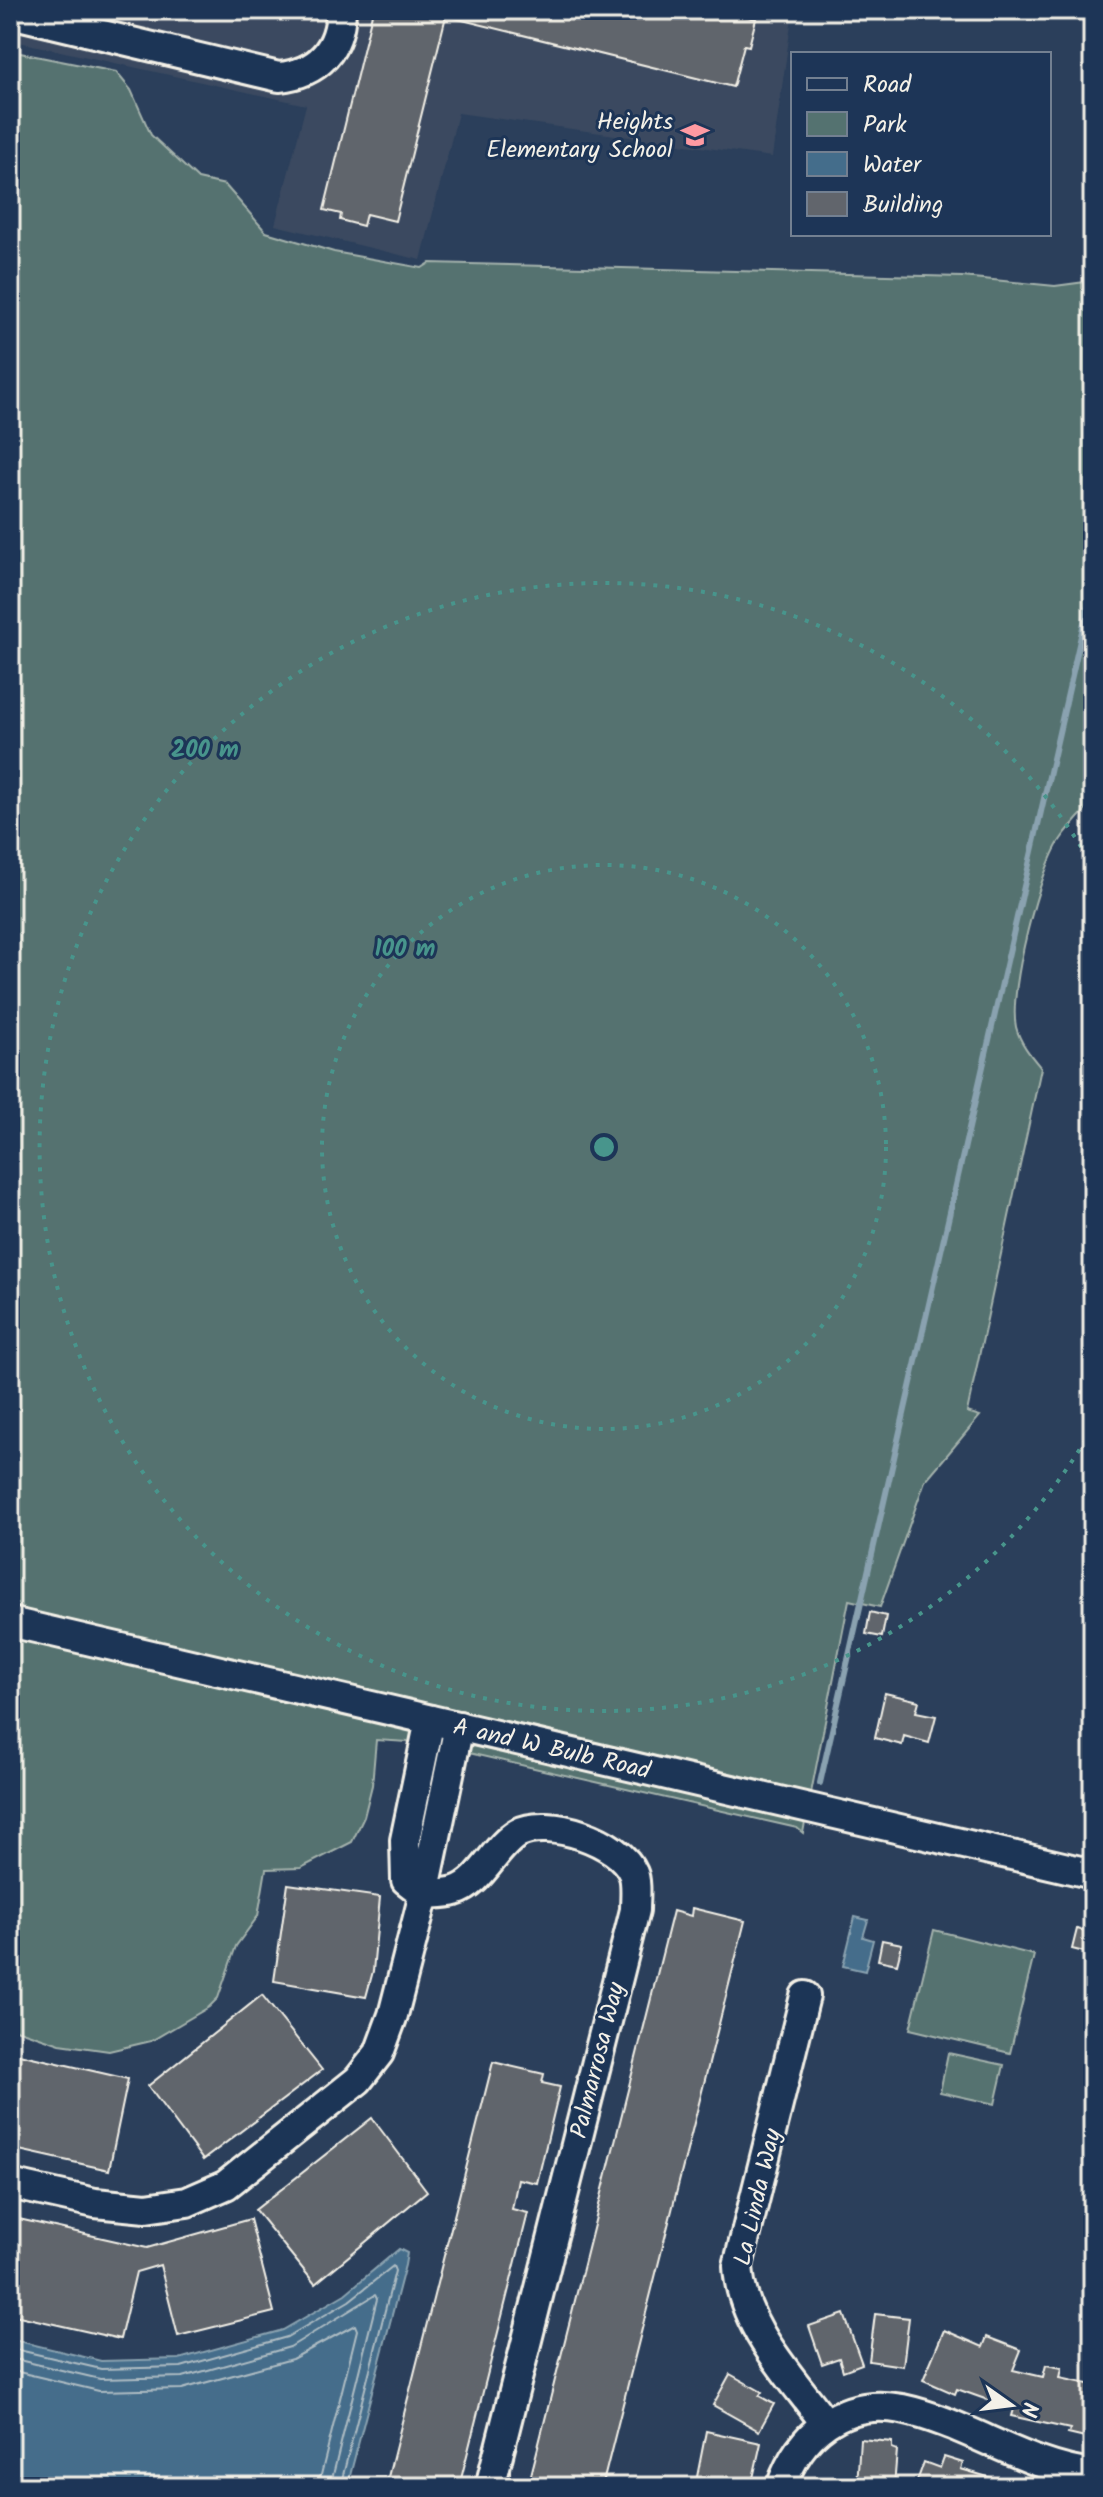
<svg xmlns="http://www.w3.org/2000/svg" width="1103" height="2497" viewBox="0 0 1103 2497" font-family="Kalam,sans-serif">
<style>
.built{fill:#3b4a60}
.green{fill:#547270;stroke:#a4b2ac;stroke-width:2}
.water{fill:#446d8b;stroke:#8aa2b0;stroke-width:2}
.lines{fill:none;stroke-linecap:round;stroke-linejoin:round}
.shore{stroke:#aebcc3;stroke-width:2}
.stream{stroke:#8aa2b0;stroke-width:6}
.building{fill:#61656c;stroke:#f4f1e8;stroke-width:2}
.minor-casing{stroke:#f4f1e8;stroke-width:34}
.minor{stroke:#1d3557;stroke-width:28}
.ring{fill:none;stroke:#48958c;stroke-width:4;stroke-dasharray:4 8}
.labels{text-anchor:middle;stroke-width:6;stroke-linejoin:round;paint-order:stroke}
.poi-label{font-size:24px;fill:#f4f1e8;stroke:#1d3557;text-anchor:end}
.street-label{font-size:24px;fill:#f4f1e8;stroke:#1d3557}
.centre{fill:#48958c;stroke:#1d3557;stroke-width:4}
.ring-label{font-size:24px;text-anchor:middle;font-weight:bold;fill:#48958c;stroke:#1d3557;stroke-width:6;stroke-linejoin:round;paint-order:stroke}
</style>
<rect width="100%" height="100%" fill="#2b3f5b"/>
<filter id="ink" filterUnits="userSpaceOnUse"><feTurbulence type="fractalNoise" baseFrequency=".0125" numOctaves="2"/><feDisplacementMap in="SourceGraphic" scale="16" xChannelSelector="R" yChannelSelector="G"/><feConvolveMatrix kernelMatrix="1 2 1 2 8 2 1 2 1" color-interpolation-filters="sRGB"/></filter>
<g filter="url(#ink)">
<path class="built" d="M 10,10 L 793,10 L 772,157 L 458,113 L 421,260 L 275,225 L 306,105 L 10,40 Z"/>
<g class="green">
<path d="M 10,51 L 116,72 L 131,90 L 151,135 L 198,179 L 225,185 L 266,232 L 334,252 L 422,268 L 430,263 L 962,277 L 1055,286 L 1093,281 L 1093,802 C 1082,814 1070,826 1061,839 C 1040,868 1008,992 1016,1027 C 1020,1043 1031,1056 1041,1068 L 967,1412 L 980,1416 L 925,1481 L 880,1607 L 849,1600 L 810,1798 L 10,1612 Z"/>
<path d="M 10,1635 L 806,1817 L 803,1833 L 797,1828 L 425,1743 L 376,1740 L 372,1785 L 364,1817 L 352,1842 L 301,1868 L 266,1869 L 258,1916 L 236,1946 L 218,1998 L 209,2007 L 151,2041 L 109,2051 L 60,2044 L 10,2027 Z"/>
<path d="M 934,1930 L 1034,1955 L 1010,2053 L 910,2029 Z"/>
<path d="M 948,2053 L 1004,2065 L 995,2104 L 940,2092 Z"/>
</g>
<g class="water">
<path d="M 855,1917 L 868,1920 L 863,1937 L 873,1940 L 865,1971 L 843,1966 Z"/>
<path d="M 399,2249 L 407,2253 L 405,2265 L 347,2487 L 10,2487 L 10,2339 L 101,2361 L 179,2359 L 283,2330 L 345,2294 Z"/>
</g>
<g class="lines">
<g class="shore">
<path d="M 10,2348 L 101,2369 L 181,2367 L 287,2337 L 349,2301 L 393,2266 L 395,2271 L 340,2487"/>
<path d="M 10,2358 L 100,2379 L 183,2377 L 290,2347 L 375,2295 L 377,2299 L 330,2487"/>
<path d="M 10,2370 L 99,2391 L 182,2389 L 292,2359 L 355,2325 L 357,2330 L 318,2487"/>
</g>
<path class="stream" d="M 820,1783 L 1093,583"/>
</g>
<g class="building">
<path d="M 373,10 L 720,10 L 756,19 L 749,46 L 744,45 L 733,87 L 446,16 L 395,221 L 366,214 L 363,226 L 340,220 L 341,214 L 324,210 Z"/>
<path d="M 870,1612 L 886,1616 L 882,1637 L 866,1634 Z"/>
<path d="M 885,1693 L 919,1701 L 916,1712 L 936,1716 L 929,1743 L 904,1736 L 902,1745 L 875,1738 Z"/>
<path d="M 288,1884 L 380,1897 L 373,1971 L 366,1997 L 274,1981 Z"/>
<path d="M 692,1908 L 745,1921 L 602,2487 L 528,2487 L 673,1911 L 691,1916 Z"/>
<path d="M 1077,1929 L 1093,1933 L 1088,1953 L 1072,1949 Z"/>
<path d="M 882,1940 L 902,1944 L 897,1964 L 878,1960 Z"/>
<path d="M 262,1995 L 322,2070 L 203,2160 L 148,2086 Z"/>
<path d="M 10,2052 L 128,2079 L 109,2170 L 10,2148 Z"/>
<path d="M 493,2062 L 544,2074 L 542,2083 L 560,2087 L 537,2183 L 518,2179 L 512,2209 L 528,2213 L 459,2487 L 414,2487 L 387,2481 Z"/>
<path d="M 372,2118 L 427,2191 L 315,2284 L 255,2210 Z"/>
<path d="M 10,2217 L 147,2248 L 250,2219 L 274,2312 L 178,2336 L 160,2265 L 136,2272 L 120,2339 L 10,2314 Z"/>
<path d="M 844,2314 L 862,2364 L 843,2371 L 839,2358 L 822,2364 L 809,2326 Z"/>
<path d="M 875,2314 L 909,2318 L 903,2366 L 869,2361 Z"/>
<path d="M 944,2330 L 983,2347 L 987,2337 L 1021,2350 L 1013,2370 L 1043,2377 L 1046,2365 L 1062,2368 L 1060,2378 L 1093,2385 L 1089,2439 L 1068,2434 L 1070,2429 L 1011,2416 L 1013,2409 L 957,2389 L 955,2394 L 923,2380 Z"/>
<path d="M 730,2374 L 762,2392 L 759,2396 L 774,2404 L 759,2431 L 713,2405 Z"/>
<path d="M 706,2431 L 761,2443 L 751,2487 L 695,2487 Z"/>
<path d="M 860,2439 L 892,2442 L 892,2448 L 897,2450 L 894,2487 L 857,2487 Z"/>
<path d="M 944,2457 L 963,2463 L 961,2469 L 1008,2483 L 1007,2487 L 915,2487 L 924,2462 L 940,2468 Z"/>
</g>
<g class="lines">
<defs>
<g id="minor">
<path d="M 10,13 L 279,77 C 319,73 340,49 341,10"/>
<path d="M 10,1622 L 1093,1874"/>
<path d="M 424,1894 C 433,1893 446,1894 455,1891 C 482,1883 494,1847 518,1833 C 548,1817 620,1841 633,1873 C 637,1882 635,1900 635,1910 L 490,2487"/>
<path d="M 424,1894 L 406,1880 L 405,1840 L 430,1720"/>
<path d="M 805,1996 L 738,2266 C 741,2326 791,2376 825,2423"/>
<path d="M 10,2184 L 95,2203 L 146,2208 L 187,2202 L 226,2185 L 358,2080 L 379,2053 L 393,2015 L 424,1894 L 459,1726"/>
<path d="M 781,2487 C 799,2434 843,2397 902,2409 C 968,2423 1025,2467 1093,2475"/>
</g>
</defs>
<use href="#minor" class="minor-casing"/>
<use href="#minor" class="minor"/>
</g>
</g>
<g class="ring">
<circle cx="604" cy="1147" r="282"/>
<path d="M1092 1429A564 564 0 1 1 1092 865"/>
</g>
<defs>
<symbol id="school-bare" viewBox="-9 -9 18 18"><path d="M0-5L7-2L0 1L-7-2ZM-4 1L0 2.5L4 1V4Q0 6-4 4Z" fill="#ff9aa2" stroke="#1d3557" stroke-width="2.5" paint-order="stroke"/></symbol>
</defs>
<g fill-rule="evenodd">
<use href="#school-bare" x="675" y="115" width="40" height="40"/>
</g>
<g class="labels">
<g class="poi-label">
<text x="673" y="129">Heights<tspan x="673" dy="28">Elementary School</tspan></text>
</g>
<g class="street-label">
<text transform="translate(552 1748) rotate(13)" y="8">A and W Bulb Road</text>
<text transform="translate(597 2060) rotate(-76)" y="8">Palmarrosa Way</text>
<text transform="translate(757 2197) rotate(-77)" y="8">La Linda Way</text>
</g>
</g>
<circle cx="604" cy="1147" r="12" class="centre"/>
<g class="ring-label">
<text x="205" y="757">200 m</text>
<text x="405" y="956">100 m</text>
</g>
<rect width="1103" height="2497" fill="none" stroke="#1d3557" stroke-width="40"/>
<rect x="20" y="20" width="1063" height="2457" fill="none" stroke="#f4f1e8" stroke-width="3" filter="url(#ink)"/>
<rect x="791" y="52" width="260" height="184" fill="#1d3557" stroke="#738091" stroke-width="2"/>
<rect x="807" y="78" width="40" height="12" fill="#1d3557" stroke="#738091" stroke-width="2"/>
<text x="863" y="92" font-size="24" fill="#f4f1e8">Road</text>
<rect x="807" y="112" width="40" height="24" fill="#547270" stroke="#738091" stroke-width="2"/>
<text x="863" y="132" font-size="24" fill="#f4f1e8">Park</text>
<rect x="807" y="152" width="40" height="24" fill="#446d8b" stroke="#738091" stroke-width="2"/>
<text x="863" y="172" font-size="24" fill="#f4f1e8">Water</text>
<rect x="807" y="192" width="40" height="24" fill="#61656c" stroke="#738091" stroke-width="2"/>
<text x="863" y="212" font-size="24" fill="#f4f1e8">Building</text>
<g transform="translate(1011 2405) rotate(104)" stroke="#1d3557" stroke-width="6" paint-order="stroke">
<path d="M0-6L14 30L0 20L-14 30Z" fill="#f4f1e8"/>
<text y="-12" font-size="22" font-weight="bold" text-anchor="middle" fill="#f4f1e8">N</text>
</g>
</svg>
